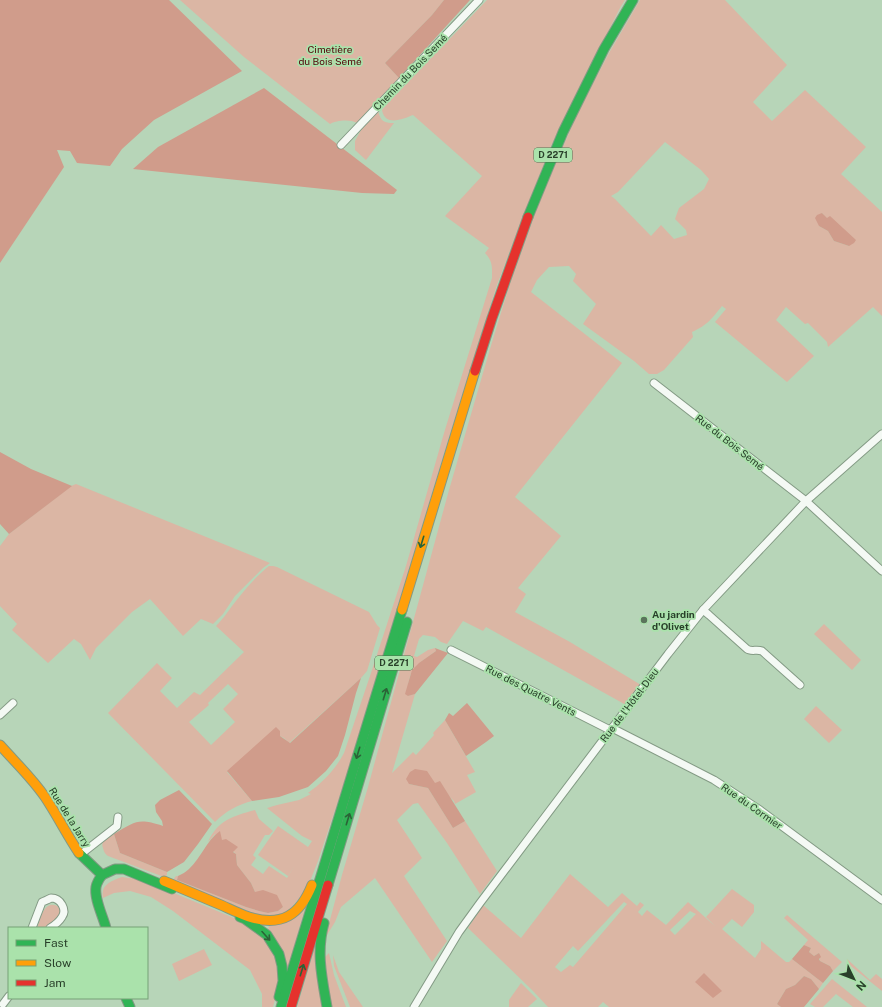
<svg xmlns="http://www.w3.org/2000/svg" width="882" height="1007" viewBox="0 0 882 1007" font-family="'Public Sans',sans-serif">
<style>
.green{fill:#dbb6a4;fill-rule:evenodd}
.forest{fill:#d09c8b}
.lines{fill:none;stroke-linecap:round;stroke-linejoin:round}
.street-casing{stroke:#839a84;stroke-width:9}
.fast-casing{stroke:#839a84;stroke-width:11}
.slow-casing{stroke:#839a84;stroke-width:11}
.jam-casing{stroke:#839a84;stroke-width:11}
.street{stroke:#f4f9f4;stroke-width:7}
.fast{stroke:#30b455;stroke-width:9}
.slow{stroke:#ff9f0a;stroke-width:9}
.jam{stroke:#e5322d;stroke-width:9}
.oneway{stroke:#2b6337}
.poi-dot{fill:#5b745c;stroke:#aae2ab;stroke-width:1.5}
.labels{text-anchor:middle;stroke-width:3.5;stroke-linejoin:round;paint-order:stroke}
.shield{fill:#aae2ab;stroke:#507151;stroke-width:1}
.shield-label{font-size:9px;font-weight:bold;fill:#29402a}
.park-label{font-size:10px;fill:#520509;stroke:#aae2ab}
.street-label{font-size:10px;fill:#29402a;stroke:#aae2ab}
.poi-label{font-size:10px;font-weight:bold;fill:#29402a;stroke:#aae2ab;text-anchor:start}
</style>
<rect width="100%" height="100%" fill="#b7d5b8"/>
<g class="green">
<path d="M 180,0 L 444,0 L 432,15 L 385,63 L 399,78 L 357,123 C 351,119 336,120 330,124 L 244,57 Z"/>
<path d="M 487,0 L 625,0 L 620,8 L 550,148 L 497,285 L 449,437 L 347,774 L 318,861 L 307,889 L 290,909 L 281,915 L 270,917 L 255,914 L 173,880 L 176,876 L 178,876 L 177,880 L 246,907 L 259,911 L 268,913 L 278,911 L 283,907 L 255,892 L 251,883 L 237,865 L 236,854 L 215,834 L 208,842 C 218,820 233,816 255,810 L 259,819 L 273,831 L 269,835 L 265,835 L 253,855 L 256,858 L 251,865 L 263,874 L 269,866 L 287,878 L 295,865 L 288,876 L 258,855 L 278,826 L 308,847 L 312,841 L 302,836 L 267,808 L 277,805 L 299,800 L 311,794 L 308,793 C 323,782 335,770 344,753 L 370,676 L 406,566 L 444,433 L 492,278 C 492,266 493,262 485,253 L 489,248 L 445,216 L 482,176 L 413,115 C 403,119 385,127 382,110 L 388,103 Z"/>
<path d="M 640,0 L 725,0 L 787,65 L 753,102 L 772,121 L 805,90 L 866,147 L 841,174 L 882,212 L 882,316 L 873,307 L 828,347 L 827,342 L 808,323 L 805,324 L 786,307 L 776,320 L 814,356 L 787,382 L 715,322 L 726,309 L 722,306 C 712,318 708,325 692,332 L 693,337 L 664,370 L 657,374 L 649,374 L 634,361 L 583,324 L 596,304 L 573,281 L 576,274 L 569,266 L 549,267 L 537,280 L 531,292 L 622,363 L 515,497 L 561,536 L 518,588 L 526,594 L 515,612 L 570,642 L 641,685 L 626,705 L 486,627 L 483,631 L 463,621 L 447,644 L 441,642 L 435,637 L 423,635 L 419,639 L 414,656 L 417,657 L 428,650 L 435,648 L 436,651 C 414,667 408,668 408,696 L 415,694 L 392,773 L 413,752 L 416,755 L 434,735 L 433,733 L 445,720 L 475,772 L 467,775 L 476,792 L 455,804 L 454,801 L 435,783 L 409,784 L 428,788 L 453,828 L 465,821 L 497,871 L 480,894 L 447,843 L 418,803 L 413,804 L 397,820 L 422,858 L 404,876 L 447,941 L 432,962 L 375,878 L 341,907 L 335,922 L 327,935 L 327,931 L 342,875 L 368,787 L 449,490 L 490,349 L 514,270 L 532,218 L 578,112 L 609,53 ZM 665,142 L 701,170 L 709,179 L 704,189 L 679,208 L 675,219 L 686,230 L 687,235 L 674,239 L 661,225 L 651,236 L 615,199 L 611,196 L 618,192 ZM 822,213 L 849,246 L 834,241 L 828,231 L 819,226 Z"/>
<path d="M 378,111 C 381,121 383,123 394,123 L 366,160 L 355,150 L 355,141 L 361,130 Z"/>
<path d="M 76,484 L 270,563 L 263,568 L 235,596 L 223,614 L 213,624 L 201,619 L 183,636 L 150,599 L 132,612 L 96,648 L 90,660 L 81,644 L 74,639 L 48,663 L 12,630 L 17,624 L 0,606 L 0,546 L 9,534 L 71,486 Z"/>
<path d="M 269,566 L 273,566 L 277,567 L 369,612 L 377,625 L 380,628 L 367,671 L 361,678 L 289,743 L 284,738 L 280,736 L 227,772 L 252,801 C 237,805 226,811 215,822 L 108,713 L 157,663 L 172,678 L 160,691 L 177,708 L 194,692 L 200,695 L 244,652 L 216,626 C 222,620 227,613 232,606 C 242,593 256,576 269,566 ZM 228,684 L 238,694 L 223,709 L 235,722 L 211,745 L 189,722 L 209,705 L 208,703 Z"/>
<path d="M 824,624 L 861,660 L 852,670 L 814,634 Z"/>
<path d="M 816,706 L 842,730 L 829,743 L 804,719 Z"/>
<path d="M 114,834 L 120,853 L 167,872 L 167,875 L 164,877 L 108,856 C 105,854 104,852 103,848 C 100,840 109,838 114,834 Z"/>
<path d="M 570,874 L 608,907 L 622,893 L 637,906 L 640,902 L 644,905 L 638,912 L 642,916 L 647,910 L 666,925 L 688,902 L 716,927 L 706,917 L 732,889 L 754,905 L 754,912 L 742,927 L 732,919 L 722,929 L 755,958 L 761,949 L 761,941 L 786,962 L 789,962 L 792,959 L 823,983 L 819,989 L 811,979 L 804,976 L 795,985 L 786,989 L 777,1004 L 781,1007 L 609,1007 L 603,1002 L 598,1007 L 548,1007 L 533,991 L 468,928 L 483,905 L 521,938 ZM 624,902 L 627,904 L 573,967 L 570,965 L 561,972 L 555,967 L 573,946 L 578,951 ZM 690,911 L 696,914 L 675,935 L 670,930 Z"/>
<path d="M 122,877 L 136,879 L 152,884 L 251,925 L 265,938 L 275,953 L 279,985 L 273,1007 L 262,1007 L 262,994 L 250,970 L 173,911 L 151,897 L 130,891 L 114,893 L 103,898 C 100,885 111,881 122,877 Z"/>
<path d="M 306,904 L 286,976 L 268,932 L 269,924 Z"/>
<path d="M 50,905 C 58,904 60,908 62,915 L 49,928 L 37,928 C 40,920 42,908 50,905 Z"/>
<path d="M 787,915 L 842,962 L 833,971 L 830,966 L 820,961 L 819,953 L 814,956 L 809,952 L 811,948 L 804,945 L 808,940 L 784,918 Z"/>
<path d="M 318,935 L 323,1007 L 297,1007 Z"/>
<path d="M 204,949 L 212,965 L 179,981 L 172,964 Z"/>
<path d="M 329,953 L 334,975 L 346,1007 L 330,1007 L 325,957 Z"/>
<path d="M 333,955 L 339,972 L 363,1007 L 350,1007 L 334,966 Z"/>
<path d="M 847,959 L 870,980 L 876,974 L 882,979 L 882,991 L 847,963 Z"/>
<path d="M 832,979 L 867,1007 L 853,1007 L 836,994 L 823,1007 L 815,1007 L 810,1004 Z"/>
<path d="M 521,983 L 537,999 L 528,1007 L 509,1007 L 509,1000 Z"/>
</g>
<g class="forest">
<path d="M 0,0 L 169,0 L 242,71 L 154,120 L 122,149 L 110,166 L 77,163 L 70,151 L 57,150 L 64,167 L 0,263 Z"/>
<path d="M 444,0 L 470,0 L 399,78 L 385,63 L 432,15 Z"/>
<path d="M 264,88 L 397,190 L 394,194 L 362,193 L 133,169 L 158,147 Z"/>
<path d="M 822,213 L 827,218 L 830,216 L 856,240 L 854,243 L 849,246 L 834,241 L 828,231 L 819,226 L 815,218 L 817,215 Z"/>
<path d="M 0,452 L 31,469 L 72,486 L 9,534 L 0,524 Z"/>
<path d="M 435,648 L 448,653 L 415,694 L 408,696 L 405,694 L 412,670 L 419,663 L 436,651 Z"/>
<path d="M 361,678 L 356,693 L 345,735 L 338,756 L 326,771 L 308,787 L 279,797 L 252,801 L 227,771 L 276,727 L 280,731 L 280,736 L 290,743 Z"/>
<path d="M 467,703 L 494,736 L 486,742 L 466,756 L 445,720 L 449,713 L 453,716 Z"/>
<path d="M 415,769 L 427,771 L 435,783 L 440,781 L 465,821 L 453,828 L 428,788 L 409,784 L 406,779 L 410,772 Z"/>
<path d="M 179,790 L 212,824 L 198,844 L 184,862 L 167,872 L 120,853 L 114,834 C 136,821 138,818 163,826 L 162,821 L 156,812 L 155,805 L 160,800 Z"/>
<path d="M 220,831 L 222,840 L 226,839 L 238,847 L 233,852 L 236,854 L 237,865 L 251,883 L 255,892 L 263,890 L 277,895 L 283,907 L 278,911 L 268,913 L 259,911 L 246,907 L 177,880 L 178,876 C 182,874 186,872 189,869 C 201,858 206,841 220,831 Z"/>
<path d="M 804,945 L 811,948 L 809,952 L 814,956 L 819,953 L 821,957 L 819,959 L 820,961 L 830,966 L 833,971 L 823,983 L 792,959 Z"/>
<path d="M 704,973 L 722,991 L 713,998 L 695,982 Z"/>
<path d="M 804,976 L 811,979 L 819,989 L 804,1007 L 781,1007 L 777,1004 L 786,989 L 795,985 Z"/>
</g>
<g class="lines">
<defs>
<g id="street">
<path d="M 341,145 L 479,0"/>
<path d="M 654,383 L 806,501 L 882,571"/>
<path d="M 703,610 L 709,615 L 747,649 C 751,652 757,649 762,651 L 800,685"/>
<path d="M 451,650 L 610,730"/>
<path d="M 0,715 L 13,703"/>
<path d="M 612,728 L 714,780 L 760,810 L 882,900"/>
<path d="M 80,855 L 117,826 L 118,817"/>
<path d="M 32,928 L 42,902 C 45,901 49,899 51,898 C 61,898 67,910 62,917 C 59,922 55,925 50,928"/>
<path d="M 3,1004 L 9,996"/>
<path d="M 414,1007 L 459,932 L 480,903 L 668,654 L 703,610 L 806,501 L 882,434"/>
</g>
<g id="fast">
<path d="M 528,217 L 563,132 L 604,49 L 633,0"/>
<path d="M 79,853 L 102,875 C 99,879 97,882 96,887 C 94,899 103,916 106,928"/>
<path d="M 102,875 L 115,869 L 124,869 L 172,889"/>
<path d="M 328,885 L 407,622"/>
<path d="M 240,917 L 245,919 L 267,935 L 279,954 L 282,966 L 283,981 L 279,997"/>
<path d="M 324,923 C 316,952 322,978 327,1007"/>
<path d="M 126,998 L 130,1007"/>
<path d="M 281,1007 L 402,610"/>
</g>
<g id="slow">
<path d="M 402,610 L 475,371"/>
<path d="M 0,745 C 15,762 32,778 45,797 C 57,815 67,835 79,853"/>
<path d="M 164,881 C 183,889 202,897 221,905 C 230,909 240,914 249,917 C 282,927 300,915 312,885"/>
</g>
<g id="jam">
<path d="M 475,371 L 492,318 L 528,217"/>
<path d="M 291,1007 L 328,885"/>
</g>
</defs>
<use href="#street" class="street-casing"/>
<use href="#fast" class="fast-casing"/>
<use href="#slow" class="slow-casing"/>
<use href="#jam" class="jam-casing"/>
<use href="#street" class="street"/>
<use href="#fast" class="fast"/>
<use href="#slow" class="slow"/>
<use href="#jam" class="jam"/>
</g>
<defs><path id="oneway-shaft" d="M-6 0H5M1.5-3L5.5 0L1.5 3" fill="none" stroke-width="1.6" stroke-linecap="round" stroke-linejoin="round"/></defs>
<g class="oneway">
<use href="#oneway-shaft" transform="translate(422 542) rotate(107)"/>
<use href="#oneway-shaft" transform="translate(385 694) rotate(-73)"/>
<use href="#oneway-shaft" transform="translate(358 753) rotate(107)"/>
<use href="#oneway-shaft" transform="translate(348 819) rotate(-73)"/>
<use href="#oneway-shaft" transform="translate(266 936) rotate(48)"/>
<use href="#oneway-shaft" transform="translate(302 970) rotate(-73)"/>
</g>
<circle class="poi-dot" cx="644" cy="620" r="4"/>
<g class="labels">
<g class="shield">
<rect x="534" y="148" width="38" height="14" rx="3"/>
<rect x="375" y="656" width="38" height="14" rx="3"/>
</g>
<g class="shield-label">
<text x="553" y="158">D 2271</text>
<text x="394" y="666">D 2271</text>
</g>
<g class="park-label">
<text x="330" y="53">Cimetière<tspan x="330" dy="12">du Bois Semé</tspan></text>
</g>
<g class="street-label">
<text transform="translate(410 72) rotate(-46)" y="4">Chemin du Bois Semé</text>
<text transform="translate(730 442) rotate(38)" y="4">Rue du Bois Semé</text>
<text transform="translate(531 690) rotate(27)" y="4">Rue des Quatre Vents</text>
<text transform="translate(629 705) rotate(-53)" y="4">Rue de l'Hôtel-Dieu</text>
<text transform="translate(752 806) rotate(35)" y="4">Rue du Cormier</text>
<text transform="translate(70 817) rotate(58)" y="4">Rue de la Jarry</text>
</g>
<g class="poi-label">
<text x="652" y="618">Au jardin<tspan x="652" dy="12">d'Olivet</tspan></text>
</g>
</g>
<rect x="8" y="927" width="140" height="72" fill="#aae2ab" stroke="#76a177"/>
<rect x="16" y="940" width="20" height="6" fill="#30b455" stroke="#76a177"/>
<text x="44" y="947" font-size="12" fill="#29402a">Fast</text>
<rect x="16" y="960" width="20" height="6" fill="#ff9f0a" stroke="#76a177"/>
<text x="44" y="967" font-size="12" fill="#29402a">Slow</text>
<rect x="16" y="980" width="20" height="6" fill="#e5322d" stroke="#76a177"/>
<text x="44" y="987" font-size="12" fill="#29402a">Jam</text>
<g transform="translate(854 979) rotate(133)" stroke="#aae2ab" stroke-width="3" paint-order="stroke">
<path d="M0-3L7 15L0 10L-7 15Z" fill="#29402a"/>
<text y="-6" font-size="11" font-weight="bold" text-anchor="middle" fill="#29402a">N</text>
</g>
</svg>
